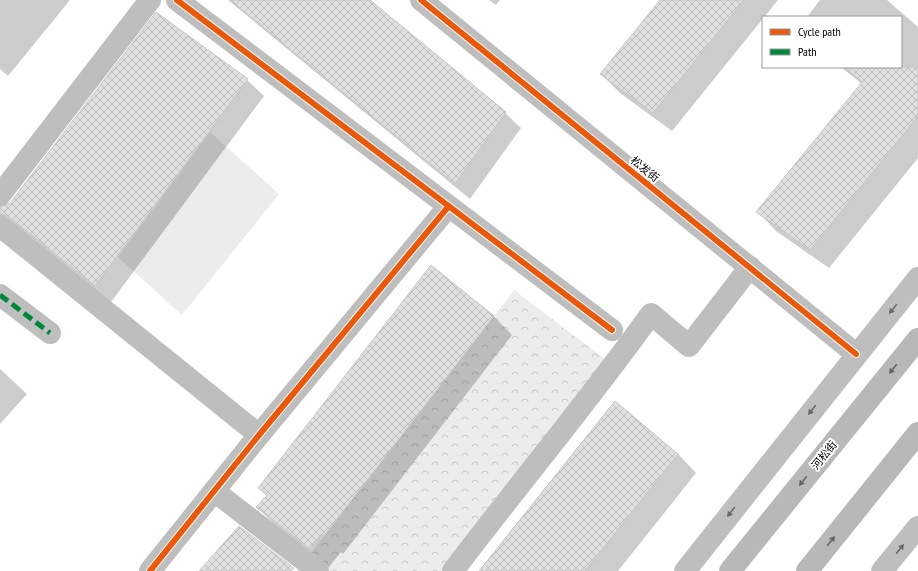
<svg xmlns="http://www.w3.org/2000/svg" width="918" height="571" viewBox="0 0 918 571" font-family="'PT Sans Narrow','Noto Sans SC',sans-serif">
<style>
.park{fill:url(#park-crowns)}
.garden{fill:#ececec}
.shadow{fill:#0003}
.building{fill:url(#building-cross-hatch);stroke:#c7c7c7}
.lines{fill:none;stroke-linecap:round;stroke-linejoin:round}
.street{stroke:#bebebe;stroke-width:22}
.secondary{stroke:#b8b8b8;stroke-width:22}
.quiet{stroke:#00873e;stroke-width:5;stroke-dasharray:10 5;stroke-linecap:butt}
.cycleway-casing{stroke:#fff;stroke-width:8}
.cycleway{stroke:#e8590c;stroke-width:6}
.oneway{fill:#686868}
.oneway2{fill:#656565}
.labels{text-anchor:middle;stroke-width:4;stroke-linejoin:round;paint-order:stroke}
.street-label{font-size:11px;fill:#000;stroke:#fff}
</style>
<defs>
<pattern id="park-crowns" width="20" height="18" patternUnits="userSpaceOnUse"><rect width="20" height="18" fill="#ececec"/><path d="M2 6a3 3 0 1 1 6 0M12 15a3 3 0 1 1 6 0" fill="none" stroke="#c9c9c9"/></pattern>
<pattern id="building-cross-hatch" width="8" height="8" patternUnits="userSpaceOnUse"><rect width="8" height="8" fill="#dfdfdf"/><path d="M0 0l8 8M0 8l8-8" fill="none" stroke="#bebebe"/></pattern>
</defs>
<rect width="100%" height="100%" fill="#fff"/>
<path class="park" d="M 514,290 L 614,366 L 453,571 L 297,571 Z"/>
<path class="garden" d="M 210,132 L 279,194 L 182,315 L 118,257 Z"/>
<g class="shadow">
<path d="M 0,0 L 70,0 L 8,76 L 0,69 Z"/>
<path d="M 228,0 L 369,0 L 505,113 L 521,128 L 470,199 Z"/>
<path d="M 489,0 L 500,0 L 496,5 Z"/>
<path d="M 662,0 L 778,0 L 672,131 L 620,93 L 601,74 Z"/>
<path d="M 820,0 L 887,0 L 918,27 L 918,158 L 829,268 L 776,231 L 758,212 L 862,84 L 841,67 L 901,67 L 901,17 L 807,17 Z"/>
<path d="M 156,14 L 247,80 L 264,96 L 111,302 L 0,215 L 0,208 L 11,203 Z"/>
<path d="M 493,316 L 512,335 L 343,554 L 341,552 L 329,567 L 276,526 L 257,507 L 267,496 L 260,488 Z"/>
<path d="M 0,369 L 27,394 L 0,424 Z"/>
<path d="M 678,454 L 696,473 L 618,571 L 480,571 Z"/>
</g>
<g class="building">
<path d="M 230,0 L 370,0 L 506,112 L 455,184 Z"/>
<path d="M 660,0 L 744,0 L 653,113 L 600,74 Z"/>
<path d="M 156,12 L 248,79 L 95,286 L 8,216 L 0,214 L 0,207 L 10,203 Z"/>
<path d="M 844,67 L 918,67 L 918,116 L 810,250 L 756,212 L 862,82 Z"/>
<path d="M 431,265 L 494,316 L 324,536 L 321,534 L 310,549 L 256,507 L 267,495 L 258,488 Z"/>
<path d="M 615,401 L 678,454 L 585,571 L 479,571 Z"/>
<path d="M 239,526 L 294,568 L 291,571 L 199,571 Z"/>
</g>
<g class="lines">
<g class="street">
<path d="M 177,0 L 612,330"/>
<path d="M 421,0 L 856,354"/>
<path d="M 0,195 L 150,0"/>
<path d="M 0,226 L 259,435"/>
<path d="M 0,295 L 50,333"/>
<path d="M 214,491 L 318,571"/>
<path d="M 150,571 L 259,435 L 448,207"/>
<path d="M 453,571 C 518,485 588,402 651,314 L 689,346 L 750,267"/>
<path d="M 685,571 L 918,278"/>
<path d="M 882,571 L 918,527"/>
</g>
<g class="secondary">
<path d="M 730,571 L 918,339"/>
<path d="M 807,571 L 918,433"/>
</g>
<path class="quiet" d="M 0,295 L 50,333"/>
<defs>
<g id="cycleway">
<path d="M 177,0 L 612,330"/>
<path d="M 421,0 L 856,354"/>
<path d="M 150,571 L 259,435 L 448,207"/>
</g>
</defs>
<use href="#cycleway" class="cycleway-casing"/>
<use href="#cycleway" class="cycleway"/>
</g>
<defs><path id="oneway-solid" d="M-6-.8H1V-3.2L6.5 0L1 3.2V.8H-6Z"/></defs>
<g class="oneway">
<use href="#oneway-solid" transform="translate(893 309) rotate(129)"/>
<use href="#oneway-solid" transform="translate(812 410) rotate(128)"/>
<use href="#oneway-solid" transform="translate(731 512) rotate(128)"/>
<use href="#oneway-solid" transform="translate(900 549) rotate(-51)"/>
</g>
<g class="oneway2">
<use href="#oneway-solid" transform="translate(893 369) rotate(129)"/>
<use href="#oneway-solid" transform="translate(803 481) rotate(129)"/>
<use href="#oneway-solid" transform="translate(831 541) rotate(-51)"/>
</g>
<g class="labels">
<g class="street-label">
<text transform="translate(645 169) rotate(39)" y="4">松发街</text>
<text transform="translate(824 455) rotate(-51)" y="4">河松街</text>
</g>
</g>
<rect x="762" y="16" width="140" height="52" fill="#ffffff" stroke="#999999"/>
<rect x="770" y="29" width="20" height="6" fill="#e8590c" stroke="#999999"/>
<text x="798" y="36" font-size="12" fill="#000000">Cycle path</text>
<rect x="770" y="49" width="20" height="6" fill="#00873e" stroke="#999999"/>
<text x="798" y="56" font-size="12" fill="#000000">Path</text>
</svg>
